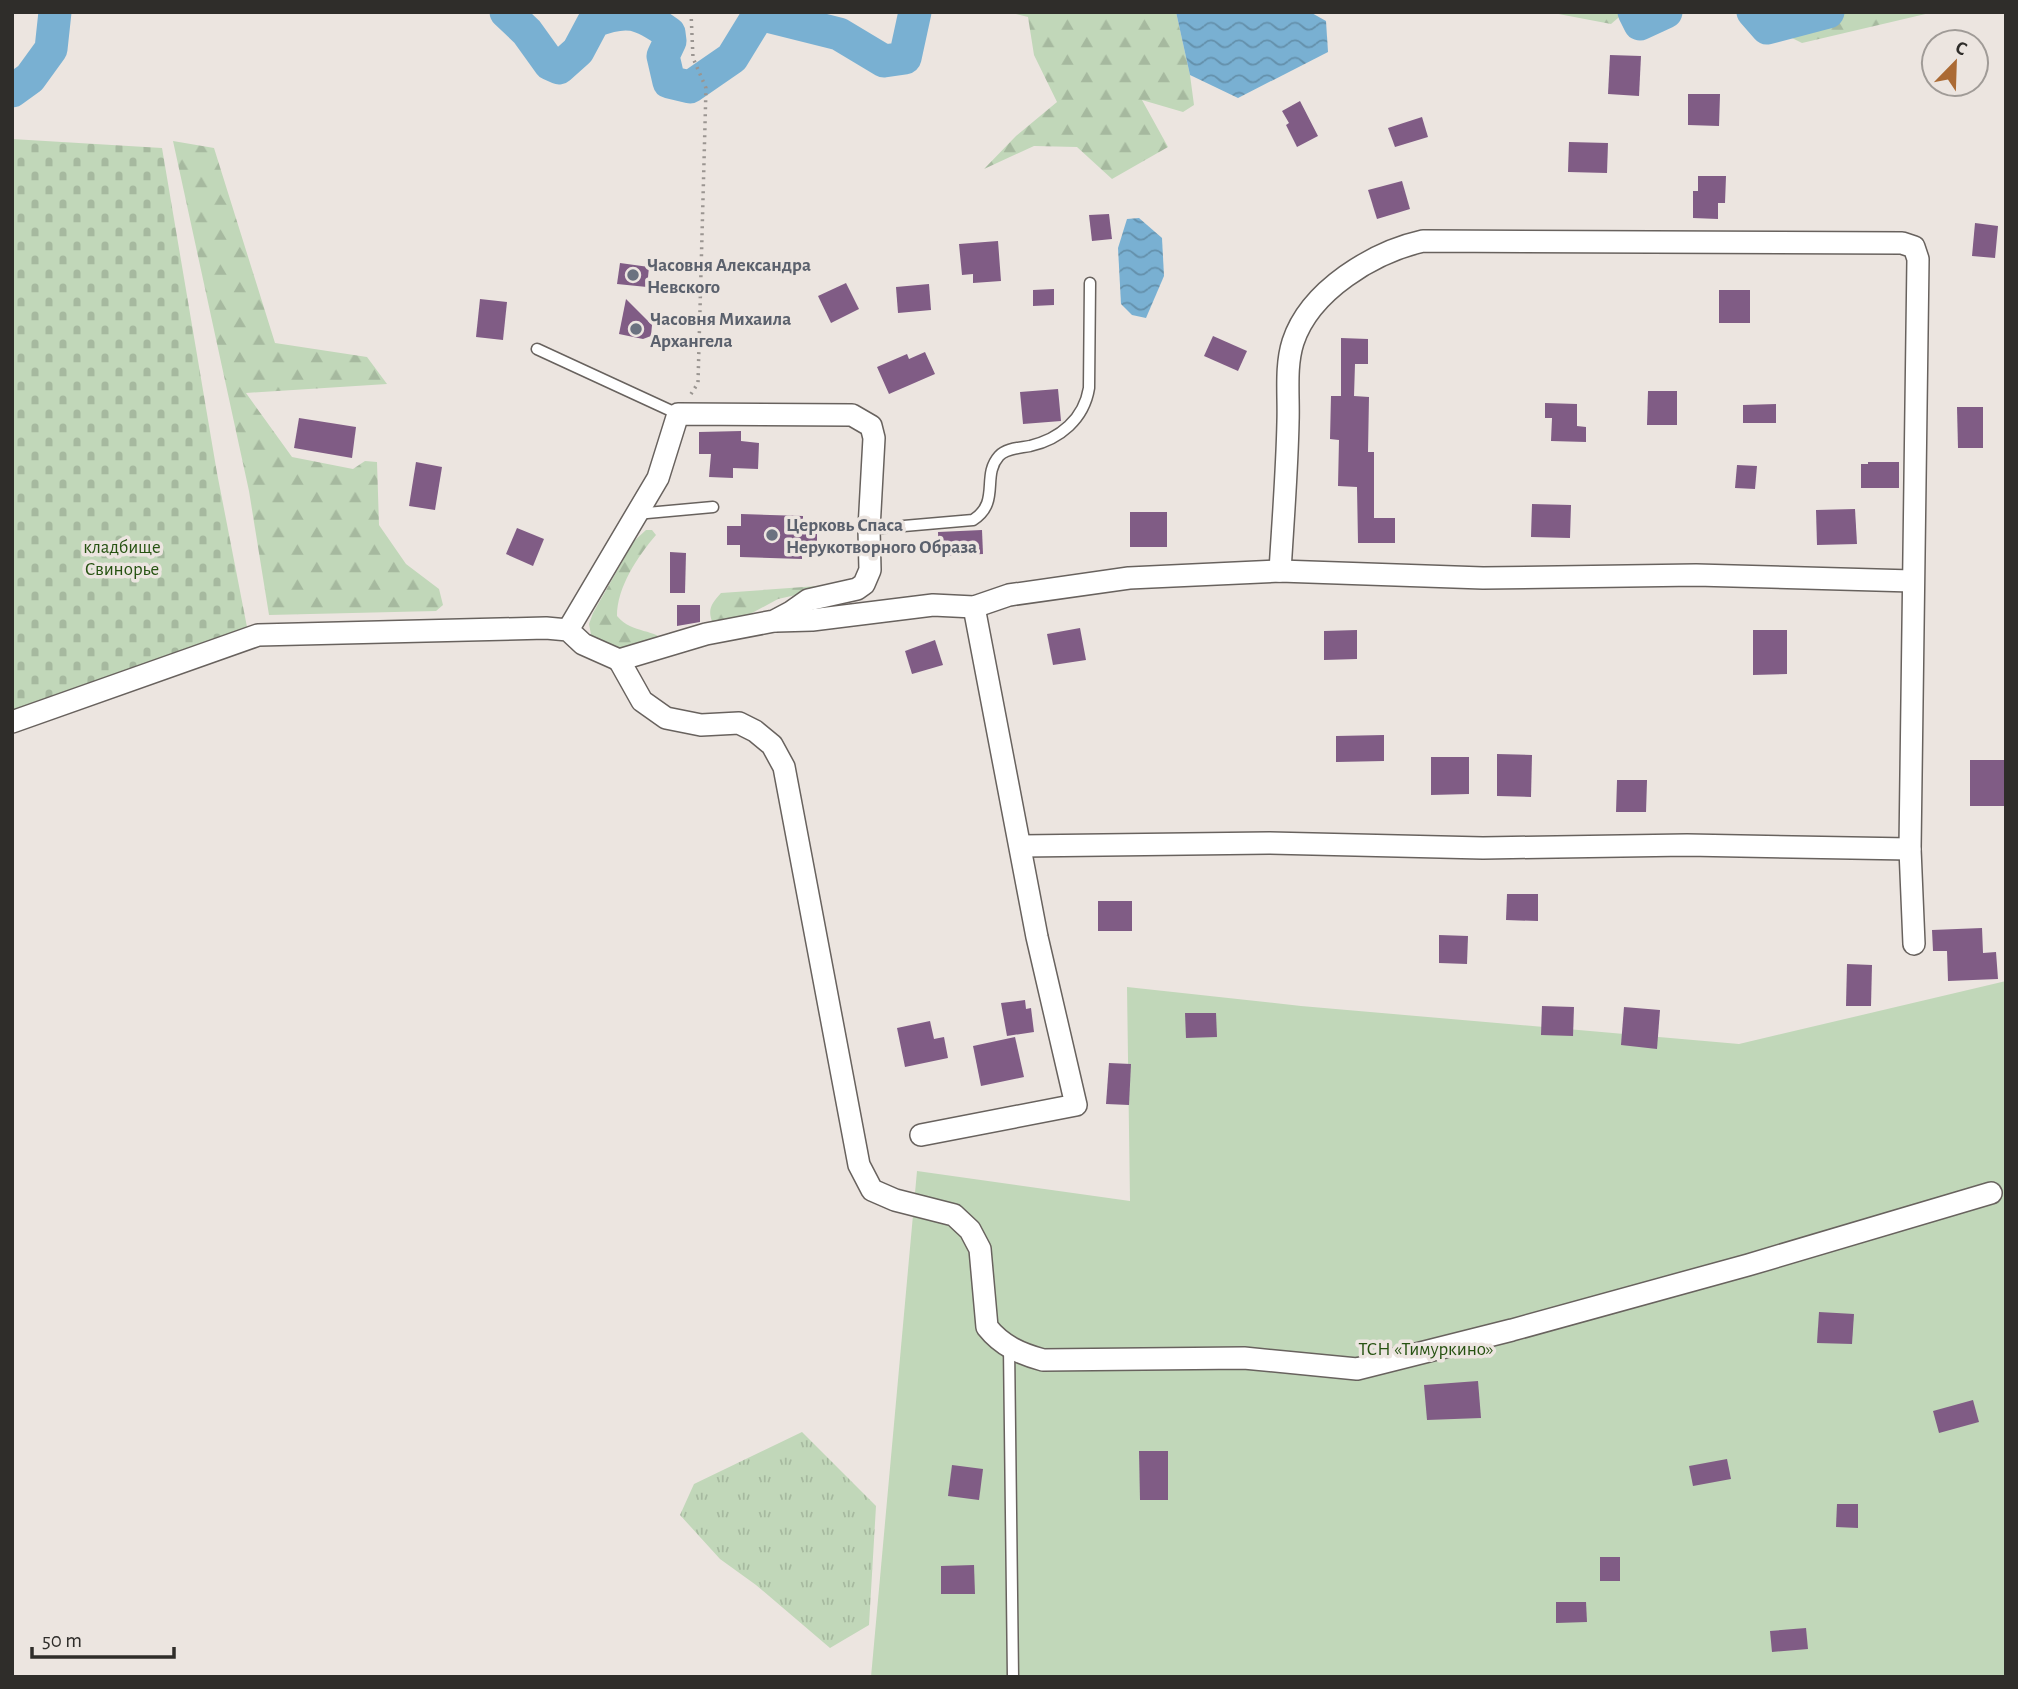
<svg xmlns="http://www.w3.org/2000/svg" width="2018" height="1689" viewBox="0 0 2018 1689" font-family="'Alegreya Sans',sans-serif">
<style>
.grass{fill:url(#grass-tufts)}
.forest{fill:url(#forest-firs)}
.cemetery{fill:url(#cemetery-stones)}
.garden{fill:#c1d7b9}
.water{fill:url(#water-waves)}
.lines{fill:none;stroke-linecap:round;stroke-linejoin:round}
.river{stroke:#79b0d2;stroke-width:33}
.building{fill:#805c85}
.service-casing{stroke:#68625e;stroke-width:13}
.minor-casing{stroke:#68625e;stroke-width:24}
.path{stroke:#9a9591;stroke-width:3.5;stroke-dasharray:2 5;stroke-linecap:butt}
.service{stroke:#fff;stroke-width:10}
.minor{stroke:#fff;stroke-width:21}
.worship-dot{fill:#6b7280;stroke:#ece5e0;stroke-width:2.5}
.labels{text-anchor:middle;stroke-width:7;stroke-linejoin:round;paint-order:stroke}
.worship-label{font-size:19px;font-weight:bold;fill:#5b616d;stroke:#ece5e0;text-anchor:start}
.park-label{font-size:19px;fill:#265211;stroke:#ece5e0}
</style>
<defs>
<pattern id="grass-tufts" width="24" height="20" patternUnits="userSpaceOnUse" patternTransform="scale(1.75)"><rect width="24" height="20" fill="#c1d7b9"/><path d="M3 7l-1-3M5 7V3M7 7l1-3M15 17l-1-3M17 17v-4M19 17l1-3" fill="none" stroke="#a6b99f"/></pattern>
<pattern id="forest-firs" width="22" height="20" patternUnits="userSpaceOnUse" patternTransform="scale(1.75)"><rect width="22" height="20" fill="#c1d7b9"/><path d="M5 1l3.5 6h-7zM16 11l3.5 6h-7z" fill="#a6b99f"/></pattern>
<pattern id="cemetery-stones" width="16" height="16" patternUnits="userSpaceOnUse" patternTransform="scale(1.75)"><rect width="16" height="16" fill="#c1d7b9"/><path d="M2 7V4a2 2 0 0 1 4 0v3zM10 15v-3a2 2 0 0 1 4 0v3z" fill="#a6b99f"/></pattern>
<pattern id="water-waves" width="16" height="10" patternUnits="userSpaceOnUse" patternTransform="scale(1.75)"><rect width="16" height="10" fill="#79b0d2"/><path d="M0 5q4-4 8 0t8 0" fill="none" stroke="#6490ab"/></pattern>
</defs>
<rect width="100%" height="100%" fill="#ece5e0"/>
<path class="grass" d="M 802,1432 L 876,1506 L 869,1625 L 830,1648 L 756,1585 L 720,1559 L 680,1515 L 694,1484 Z"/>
<g class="forest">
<path d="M 1008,12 L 1176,12 L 1190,75 L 1194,105 L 1183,112 L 1142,100 L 1168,147 L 1112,179 L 1077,147 L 1034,146 L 984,169 L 1016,136 L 1057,102 L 1034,55 L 1028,17 Z"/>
<path d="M 1548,12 L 1625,12 L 1611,24 Z"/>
<path d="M 1740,12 L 1934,12 L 1802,43 Z"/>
<path d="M 173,141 L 214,148 L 275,343 L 367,357 L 387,384 L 246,393 L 292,457 L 353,469 L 365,461 L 377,462 L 379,525 L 406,564 L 439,589 L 443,605 L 436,611 L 269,615 L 249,491 Z"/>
<path d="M 646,530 L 652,530 L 656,535 C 638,556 617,587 617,616 C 633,635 655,627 669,645 L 613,650 L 592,640 L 589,624 L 593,613 L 634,541 Z"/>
<path d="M 845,584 L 778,599 L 728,626 L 713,624 C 707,610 711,604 721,593 Z"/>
</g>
<path class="cemetery" d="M 12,139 L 162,148 L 217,473 L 247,627 L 12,713 Z"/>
<path class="garden" d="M 2006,981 L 2006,1677 L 871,1677 L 917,1171 L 1130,1201 L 1127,987 L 1301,1006 L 1739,1044 Z"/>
<g class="water">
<path d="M 1176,12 L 1310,12 L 1326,21 L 1328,52 L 1238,98 L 1190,75 Z"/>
<path d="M 1139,218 L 1162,238 L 1164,276 L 1146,318 L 1132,315 L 1121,304 L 1118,248 L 1127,219 Z"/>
</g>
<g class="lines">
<g class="river">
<path d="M 506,12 L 527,32 L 550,64 L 559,68 L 578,51 L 594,21 C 628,8 640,13 669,33 L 670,41 L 663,56 L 669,82 L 690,87 L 732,58 L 759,14 L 839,34 L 884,61 L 905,58 L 915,12"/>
<path d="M 1634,12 L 1640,24 L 1666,12"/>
<path d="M 1753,12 L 1767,28 L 1828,12"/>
<path d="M 12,91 L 30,78 L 51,49 L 55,12"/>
</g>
</g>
<g class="building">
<path d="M 1610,55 L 1641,56 L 1639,96 L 1608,94 Z"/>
<path d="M 1688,94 L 1720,94 L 1719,126 L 1688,125 Z"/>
<path d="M 1300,101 L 1318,136 L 1297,147 L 1286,125 L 1289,123 L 1282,111 Z"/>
<path d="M 1422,117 L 1428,137 L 1395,147 L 1388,128 Z"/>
<path d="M 1569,142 L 1608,143 L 1607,173 L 1568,172 Z"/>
<path d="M 1698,176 L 1726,176 L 1725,203 L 1718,203 L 1718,219 L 1693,218 L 1693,191 L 1698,191 Z"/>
<path d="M 1402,181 L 1410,209 L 1377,219 L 1368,190 Z"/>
<path d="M 1109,214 L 1112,239 L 1092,241 L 1089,215 Z"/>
<path d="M 1975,223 L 1998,226 L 1995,258 L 1972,256 Z"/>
<path d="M 998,241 L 1001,281 L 973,283 L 973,274 L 962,275 L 959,244 Z"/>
<path d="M 620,263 L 649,267 L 647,287 L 617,284 Z"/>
<path d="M 846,283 L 859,309 L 831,323 L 818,296 Z"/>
<path d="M 929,284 L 931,310 L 898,313 L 896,287 Z"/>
<path d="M 1054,289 L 1054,305 L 1033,306 L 1033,290 Z"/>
<rect x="1719" y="290" width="31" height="33"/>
<path d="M 480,299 L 507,302 L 503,340 L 476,337 Z"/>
<path d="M 626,299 L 652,325 L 651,336 L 643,339 L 619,334 Z"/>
<path d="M 1213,336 L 1247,351 L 1238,371 L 1204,356 Z"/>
<path d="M 1341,338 L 1368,339 L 1368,364 L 1355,364 L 1354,396 L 1369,397 L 1368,452 L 1374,452 L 1374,518 L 1395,518 L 1395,543 L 1358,543 L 1357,487 L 1338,486 L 1339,440 L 1330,439 L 1331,396 L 1341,396 Z"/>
<path d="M 925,352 L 935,374 L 889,394 L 877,367 L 907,354 L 909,359 Z"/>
<path d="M 1058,389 L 1061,421 L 1023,424 L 1020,392 Z"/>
<path d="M 1648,391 L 1677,391 L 1677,425 L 1647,425 Z"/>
<path d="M 1545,403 L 1577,404 L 1577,426 L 1586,427 L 1586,442 L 1551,441 L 1552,418 L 1545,418 Z"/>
<path d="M 1776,404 L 1776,423 L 1743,423 L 1743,405 Z"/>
<path d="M 1957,407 L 1983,407 L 1983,448 L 1958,448 Z"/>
<path d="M 299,418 L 356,427 L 352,458 L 294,448 Z"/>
<path d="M 741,431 L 741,441 L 759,443 L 758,469 L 733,468 L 733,478 L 709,477 L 711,454 L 699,454 L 699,432 Z"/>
<path d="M 416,462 L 442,467 L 435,510 L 409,506 Z"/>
<path d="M 1868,462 L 1899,462 L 1899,488 L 1861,488 L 1861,464 L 1868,464 Z"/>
<path d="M 1737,465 L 1757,466 L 1755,489 L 1735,488 Z"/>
<path d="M 1532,504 L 1571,505 L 1570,538 L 1531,537 Z"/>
<path d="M 1855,509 L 1857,544 L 1817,545 L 1816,510 Z"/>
<rect x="1130" y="512" width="37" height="35"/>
<path d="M 741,514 L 803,516 L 803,520 L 817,533 L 817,543 L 802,555 L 802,559 L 740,557 L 740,545 L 727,545 L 727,526 L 741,526 Z"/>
<path d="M 517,528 L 544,539 L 533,566 L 506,554 Z"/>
<path d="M 982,530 L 983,554 L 939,556 L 938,532 Z"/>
<path d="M 670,552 L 686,553 L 685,593 L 670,593 Z"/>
<path d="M 677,605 L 700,605 L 700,622 L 677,626 Z"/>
<path d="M 1080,628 L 1086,660 L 1053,665 L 1047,634 Z"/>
<path d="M 1357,630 L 1357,659 L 1324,660 L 1324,631 Z"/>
<path d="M 1753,630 L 1787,630 L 1787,674 L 1753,675 Z"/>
<path d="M 935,640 L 943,665 L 912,674 L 905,651 Z"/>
<path d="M 1384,735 L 1384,761 L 1336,762 L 1336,736 Z"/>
<path d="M 1497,754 L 1532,755 L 1531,797 L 1497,796 Z"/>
<path d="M 1431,757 L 1469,757 L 1469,794 L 1431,795 Z"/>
<rect x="1970" y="760" width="36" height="46"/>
<path d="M 1617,780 L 1647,780 L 1646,812 L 1616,812 Z"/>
<path d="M 1507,894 L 1538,894 L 1538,921 L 1506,920 Z"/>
<rect x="1098" y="901" width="34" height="30"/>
<path d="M 1982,928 L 1983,953 L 1996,952 L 1998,979 L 1948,981 L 1947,951 L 1933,951 L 1932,930 Z"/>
<path d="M 1439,935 L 1468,936 L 1467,964 L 1439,963 Z"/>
<path d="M 1847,964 L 1872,965 L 1871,1006 L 1846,1006 Z"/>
<path d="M 1025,1000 L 1026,1009 L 1031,1008 L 1034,1032 L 1007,1036 L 1001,1003 Z"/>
<path d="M 1542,1006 L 1574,1007 L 1573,1036 L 1541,1035 Z"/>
<path d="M 1624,1007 L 1660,1010 L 1657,1049 L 1621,1045 Z"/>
<path d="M 1185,1013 L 1216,1013 L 1217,1037 L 1186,1038 Z"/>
<path d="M 930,1021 L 934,1039 L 944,1037 L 948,1058 L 905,1067 L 897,1028 Z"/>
<path d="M 1015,1037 L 1024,1077 L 981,1086 L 973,1046 Z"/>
<path d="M 1109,1063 L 1131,1064 L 1129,1105 L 1106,1104 Z"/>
<path d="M 1819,1312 L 1854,1314 L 1852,1344 L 1817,1343 Z"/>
<path d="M 1478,1381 L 1481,1418 L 1427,1420 L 1424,1385 Z"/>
<path d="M 1973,1400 L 1979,1422 L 1939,1433 L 1933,1411 Z"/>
<path d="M 1139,1451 L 1168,1451 L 1168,1500 L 1140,1500 Z"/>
<path d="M 1727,1459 L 1731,1479 L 1693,1486 L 1689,1466 Z"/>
<path d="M 952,1465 L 983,1469 L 979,1500 L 948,1496 Z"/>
<path d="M 1837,1504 L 1858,1504 L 1858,1528 L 1836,1527 Z"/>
<rect x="1600" y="1557" width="20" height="24"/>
<path d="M 974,1565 L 975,1594 L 941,1594 L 941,1566 Z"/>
<path d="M 1556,1602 L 1586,1602 L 1587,1622 L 1556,1623 Z"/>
<path d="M 1806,1628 L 1808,1649 L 1772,1652 L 1770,1631 Z"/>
</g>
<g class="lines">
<defs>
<g id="service">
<path d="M 537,349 L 678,414"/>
<path d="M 636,514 L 713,507"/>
<path d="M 869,529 L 973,520 C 1001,502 981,476 999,456 C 1006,448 1020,448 1030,446 C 1060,439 1084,419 1089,388 L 1090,283"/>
<path d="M 1009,1347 L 1013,1677"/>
</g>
<g id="minor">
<path d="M 1280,571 C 1283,521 1287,471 1288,422 C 1289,396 1285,367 1293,342 C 1310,290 1374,252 1423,241 L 1902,243 L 1914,247 L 1918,259 L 1910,849 L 1914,944"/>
<path d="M 776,621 L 812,620 L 933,605 L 974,607 L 1009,595 L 1129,578 L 1280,571 L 1483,578 L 1696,575 L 1912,581"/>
<path d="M 619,660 L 642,701 L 666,718 L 701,725 L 739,723 L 755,731 L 772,745 L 784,767 L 859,1165 L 872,1190 L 895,1200 L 954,1215 L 970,1230 L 980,1249 L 987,1327 C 1002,1346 1021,1354 1043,1360 L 1244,1358 L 1357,1369 L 1512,1330 L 1748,1265 L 1991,1193"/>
<path d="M 12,722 L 258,635 L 546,628 L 568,630 L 583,644 L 619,660 L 706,634 L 774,621 L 791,612 L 808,600 L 857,589 L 864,584 L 870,570 L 869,529 L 874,438 L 871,426 L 852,415 L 678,414 L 658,478 L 568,630"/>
<path d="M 1021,846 L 1269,843 L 1483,848 L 1687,845 L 1910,849"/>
<path d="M 921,1135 L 1076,1105 L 1037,937 L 974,607"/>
</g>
</defs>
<use href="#service" class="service-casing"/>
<use href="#minor" class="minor-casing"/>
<path class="path" d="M 691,12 L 693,58 L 706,88 L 698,383 L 691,394"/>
<use href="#service" class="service"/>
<use href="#minor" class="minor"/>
</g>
<g class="worship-dot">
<circle cx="633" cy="275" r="7"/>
<circle cx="636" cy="329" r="7"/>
<circle cx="772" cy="535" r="7"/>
</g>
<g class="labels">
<g class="worship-label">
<text x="647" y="271">Часовня Александра<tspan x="647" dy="22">Невского</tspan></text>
<text x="650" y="325">Часовня Михаила<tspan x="650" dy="22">Архангела</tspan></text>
<text x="786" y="531">Церковь Спаса<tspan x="786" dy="22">Нерукотворного Образа</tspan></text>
</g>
<g class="park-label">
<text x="122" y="553">кладбище<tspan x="122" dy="22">Свинорье</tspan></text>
<text x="1426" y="1355">ТСН «Тимуркино»</text>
</g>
</g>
<rect width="2018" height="1689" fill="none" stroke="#2f2d2a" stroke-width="28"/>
<g transform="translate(1955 63) rotate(23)"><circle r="33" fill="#ece5e0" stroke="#a09b97" stroke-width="2"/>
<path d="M0-5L12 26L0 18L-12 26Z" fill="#ab6a34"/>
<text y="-10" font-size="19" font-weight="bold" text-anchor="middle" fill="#2f2d2a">С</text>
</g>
<path d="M32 1647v10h142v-10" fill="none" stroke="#2f2d2a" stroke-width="3.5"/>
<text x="42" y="1647" font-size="21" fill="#2f2d2a" stroke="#ece5e0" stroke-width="5" paint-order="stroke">50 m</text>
</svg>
